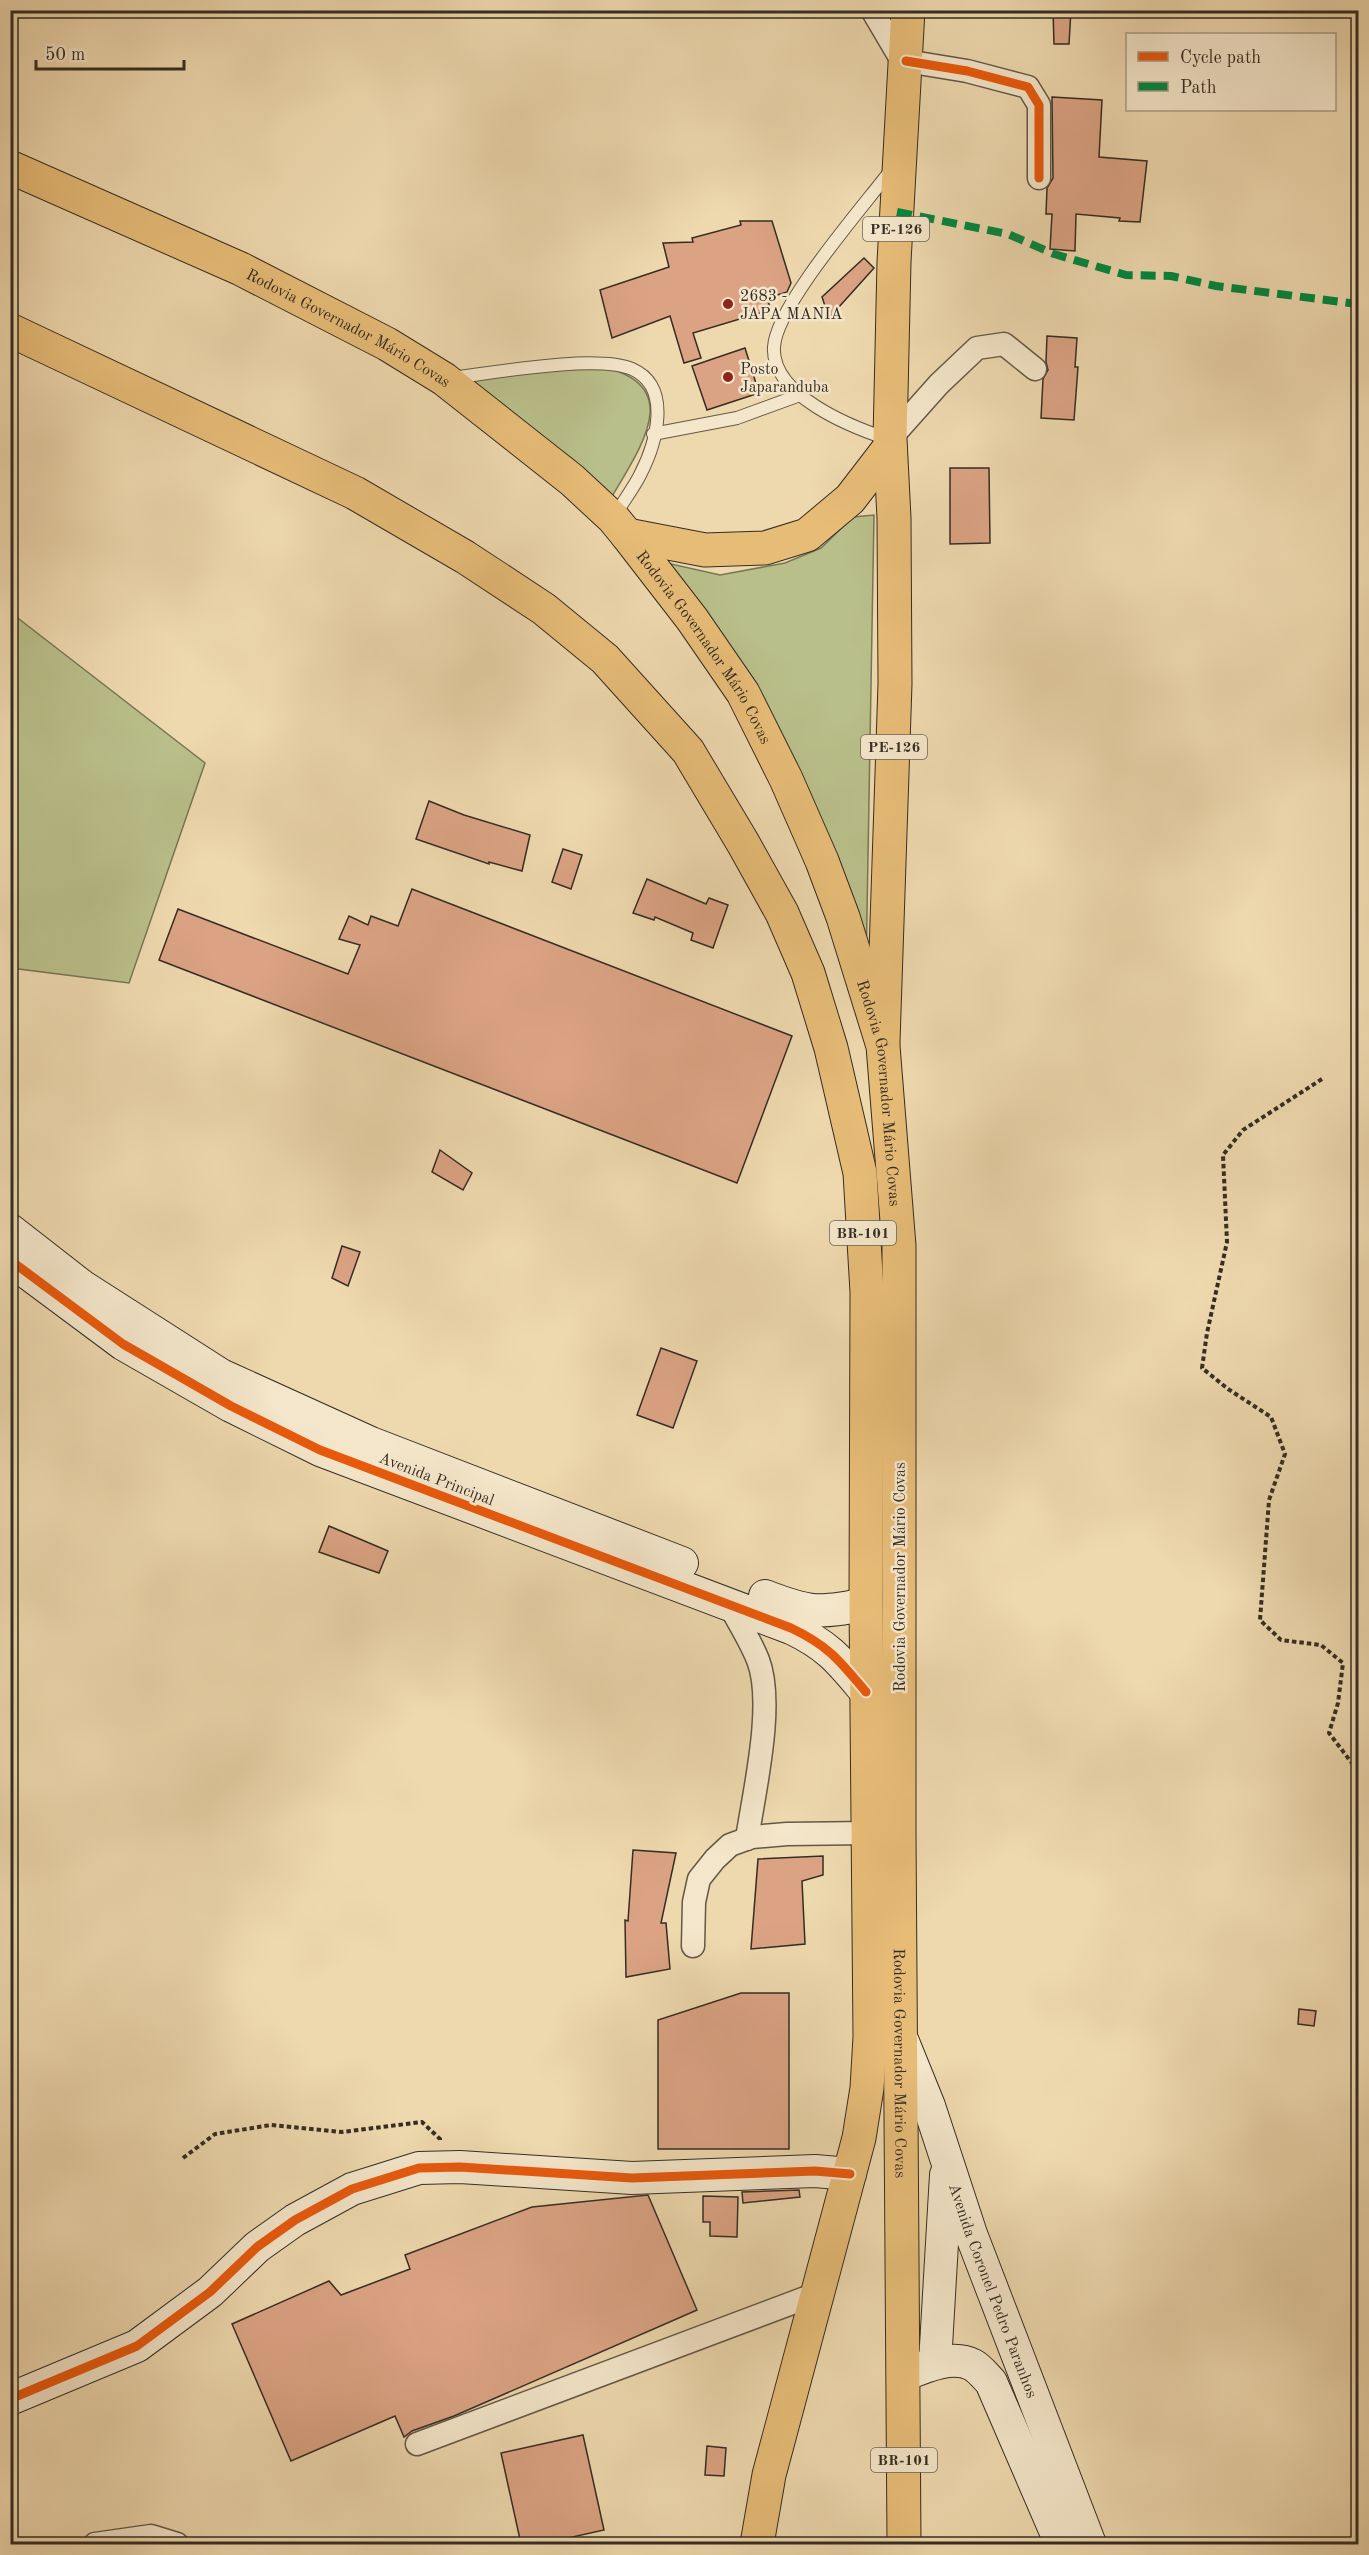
<svg xmlns="http://www.w3.org/2000/svg" width="1369" height="2555" viewBox="0 0 1369 2555" font-family="'Old Standard TT',serif">
<style>
.green{fill:#b9bf8a;stroke:#777656;stroke-width:1.5}
.building{fill:#dba384;stroke:#352d23;stroke-width:1.5}
.lines{fill:none;stroke-linecap:round;stroke-linejoin:round}
.lane-casing{stroke:#635846;stroke-width:14}
.street-casing{stroke:#635846;stroke-width:25}
.secondary-casing{stroke:#352d23;stroke-width:34}
.primary-casing{stroke:#352d23;stroke-width:35}
.highway-casing{stroke:#352d23;stroke-width:35}
.path{stroke:#352d23;stroke-width:4;stroke-dasharray:4.5 3;stroke-linecap:butt}
.lane{stroke:#f4e6ca;stroke-width:12}
.street{stroke:#f4e6ca;stroke-width:22}
.secondary{stroke:#f4e6ca;stroke-width:32}
.primary{stroke:#e7bc77;stroke-width:33}
.highway{stroke:#e7bc77;stroke-width:33}
.quiet{stroke:#00873e;stroke-width:8;stroke-dasharray:15 8;stroke-linecap:butt}
.cycleway-casing{stroke:#f4e6ca;stroke-width:13}
.cycleway{stroke:#e8590c;stroke-width:9}
.poi-dot{fill:#8f2418;stroke:#f4e6ca;stroke-width:2}
.labels{text-anchor:middle;stroke-width:5;stroke-linejoin:round;paint-order:stroke}
.shield{fill:#f4e6ca;stroke:#6e6455;stroke-width:1.5}
.shield-label{font-size:15px;font-weight:bold;fill:#352d23}
.poi-label{font-size:16px;fill:#352d23;stroke:#f4e6ca;text-anchor:start}
.street-label{font-size:16px;fill:#352d23;stroke:#f4e6ca}
</style>
<rect width="100%" height="100%" fill="#eed8ae"/>
<filter id="stains"><feTurbulence type="fractalNoise" baseFrequency=".00333" numOctaves="4"/><feColorMatrix values="0 0 0 0 .2 0 0 0 0 .09 0 0 0 0 .02 0 0 0 .5 -.17"/></filter>
<radialGradient id="worn" r=".72"><stop offset=".6" stop-color="#630" stop-opacity="0"/><stop offset="1" stop-color="#630" stop-opacity=".3"/></radialGradient>
<g class="green">
<path d="M 593,365 C 688,381 643,444 611,498 L 457,378 Z"/>
<path d="M 874,515 L 866,970 L 658,561 L 720,575 L 785,563 L 821,548 L 853,517 Z"/>
<path d="M 10,612 L 205,763 L 129,983 L 11,968 Z"/>
</g>
<g class="building">
<path d="M 1053,10 L 1071,10 L 1069,44 L 1054,44 Z"/>
<path d="M 1052,97 L 1102,100 L 1099,157 L 1147,161 L 1140,222 L 1119,221 L 1120,218 L 1076,214 L 1075,251 L 1050,249 L 1052,214 L 1046,214 L 1047,188 L 1053,178 Z"/>
<path d="M 740,221 L 772,221 L 791,283 L 787,292 L 768,298 L 770,310 L 693,333 L 701,358 L 684,363 L 670,316 L 612,338 L 600,290 L 669,267 L 663,243 L 693,242 L 692,238 L 741,225 Z"/>
<path d="M 864,258 L 874,268 L 829,318 L 822,297 Z"/>
<path d="M 1047,336 L 1077,338 L 1075,367 L 1078,367 L 1074,420 L 1041,418 L 1043,379 L 1048,370 L 1046,362 Z"/>
<path d="M 745,348 L 759,393 L 707,410 L 692,366 Z"/>
<path d="M 950,468 L 989,468 L 990,543 L 950,544 Z"/>
<path d="M 429,801 L 464,815 L 530,835 L 522,871 L 489,862 L 489,864 L 416,839 Z"/>
<path d="M 563,849 L 582,855 L 571,889 L 552,882 Z"/>
<path d="M 647,879 L 706,904 L 709,898 L 728,905 L 713,948 L 691,940 L 693,933 L 655,917 L 654,920 L 633,913 Z"/>
<path d="M 412,889 L 792,1036 L 737,1183 L 159,960 L 178,909 L 348,974 L 360,945 L 339,939 L 349,916 L 368,925 L 371,916 L 398,926 Z"/>
<path d="M 440,1150 L 472,1173 L 463,1190 L 432,1172 Z"/>
<path d="M 342,1246 L 360,1252 L 348,1286 L 332,1278 Z"/>
<path d="M 661,1348 L 697,1361 L 673,1428 L 637,1415 Z"/>
<path d="M 329,1526 L 388,1551 L 379,1573 L 319,1552 Z"/>
<path d="M 633,1850 L 676,1853 L 661,1923 L 666,1923 L 670,1969 L 626,1977 L 625,1920 L 628,1921 Z"/>
<path d="M 823,1856 L 823,1875 L 802,1881 L 805,1944 L 751,1949 L 758,1859 Z"/>
<path d="M 741,1993 L 789,1993 L 789,2149 L 658,2149 L 658,2020 Z"/>
<path d="M 1299,2009 L 1316,2011 L 1314,2026 L 1298,2024 Z"/>
<path d="M 799,2190 L 800,2197 L 743,2203 L 742,2192 Z"/>
<path d="M 648,2195 L 697,2310 L 454,2416 L 412,2431 L 404,2437 L 395,2416 L 291,2461 L 232,2324 L 329,2281 L 341,2295 L 410,2269 L 405,2255 L 532,2207 Z"/>
<path d="M 703,2196 L 738,2197 L 737,2237 L 710,2236 L 710,2222 L 703,2222 Z"/>
<path d="M 583,2435 L 604,2530 L 541,2544 L 521,2544 L 501,2453 Z"/>
<path d="M 707,2446 L 726,2448 L 724,2476 L 705,2475 Z"/>
</g>
<g class="lines">
<defs>
<g id="lane">
<path d="M 451,378 C 492,373 596,354 632,369 C 673,387 656,444 640,475 C 633,489 622,503 614,517"/>
<path d="M 653,434 L 737,418 L 800,395"/>
<path d="M 888,439 C 851,427 771,395 774,347 C 776,306 863,207 891,170"/>
</g>
<g id="street">
<path d="M 872,10 L 905,66"/>
<path d="M 906,61 L 967,71 L 1028,87 L 1039,105 L 1039,178"/>
<path d="M 890,439 L 939,384 L 977,348 L 1004,344 L 1035,369"/>
<path d="M 728,1603 C 738,1621 750,1640 758,1660 C 775,1704 754,1792 747,1839"/>
<path d="M 693,1946 L 694,1902 L 699,1879 L 715,1859 L 730,1845 L 752,1837 L 787,1834 L 869,1833"/>
<path d="M 417,2444 L 816,2294"/>
<path d="M 95,2544 L 151,2536 L 177,2544"/>
</g>
<g id="secondary">
<path d="M 10,1230 L 82,1286 L 221,1375 L 371,1443 L 682,1563"/>
<path d="M 10,1260 L 123,1344 L 231,1406 L 320,1450 L 791,1628 C 829,1646 840,1661 866,1692"/>
<path d="M 765,1596 C 809,1613 819,1614 866,1604"/>
<path id="s1" d="M 901,2037 L 929,2106 L 971,2234 L 1090,2544"/>
<path d="M 935,2363 L 946,2175"/>
<path d="M 904,2375 C 924,2367 952,2354 973,2365 C 980,2369 986,2377 991,2382 L 1061,2544"/>
<path d="M 10,2399 L 137,2346 L 210,2292 L 257,2247 L 295,2220 L 352,2189 L 419,2168 L 460,2167 L 632,2178 L 815,2171 L 850,2174"/>
</g>
<g id="primary">
<path d="M 627,535 L 705,550 L 765,548 L 807,535 L 850,499 L 890,447"/>
<path d="M 883,1042 L 895,684 L 894,518 L 890,439 L 894,262 L 908,10"/>
</g>
<g id="highway">
<path id="s2" d="M 10,167 L 241,269 L 387,344 L 444,379 L 572,480 L 613,518 L 627,535 L 692,619 L 743,693 L 786,779 L 822,861 L 843,917 L 883,1046 L 899,1246 L 899,1832 L 904,2544"/>
<path d="M 10,330 L 355,493 L 465,557 L 544,609 L 605,659 L 688,751 L 743,843 L 782,913 L 808,973 L 831,1048 L 860,1173 L 867,1292 L 866,1604 L 870,2037 L 867,2088 L 859,2138 L 769,2475 L 757,2544"/>
</g>
</defs>
<use href="#lane" class="lane-casing"/>
<use href="#street" class="street-casing"/>
<use href="#secondary" class="secondary-casing"/>
<use href="#primary" class="primary-casing"/>
<use href="#highway" class="highway-casing"/>
<g class="path">
<path d="M 1322,1079 L 1243,1130 L 1223,1155 L 1227,1242 L 1207,1333 L 1202,1368 L 1228,1389 L 1271,1417 L 1285,1454 L 1269,1500 L 1260,1620 L 1281,1640 L 1321,1645 L 1343,1663 L 1338,1703 L 1329,1733 L 1358,1771"/>
<path d="M 183,2158 L 215,2134 L 271,2125 L 342,2132 L 422,2122 L 440,2139 L 440,2143"/>
</g>
<use href="#lane" class="lane"/>
<use href="#street" class="street"/>
<use href="#secondary" class="secondary"/>
<use href="#primary" class="primary"/>
<use href="#highway" class="highway"/>
<path class="quiet" d="M 897,212 L 1008,234 L 1054,254 L 1126,275 L 1171,276 L 1216,286 L 1358,304"/>
<defs>
<g id="cycleway">
<path d="M 906,61 L 967,71 L 1028,87 L 1039,105 L 1039,178"/>
<path d="M 10,1260 L 123,1344 L 231,1406 L 320,1450 L 791,1628 C 829,1646 840,1661 866,1692"/>
<path d="M 10,2399 L 137,2346 L 210,2292 L 257,2247 L 295,2220 L 352,2189 L 419,2168 L 460,2167 L 632,2178 L 815,2171 L 850,2174"/>
</g>
</defs>
<use href="#cycleway" class="cycleway-casing"/>
<use href="#cycleway" class="cycleway"/>
</g>
<g class="poi-dot">
<circle cx="728" cy="304" r="6"/>
<circle cx="728" cy="377" r="6"/>
</g>
<g class="labels">
<g class="shield">
<rect x="863" y="217" width="66" height="24" rx="4.5"/>
<rect x="861" y="735" width="66" height="24" rx="4.5"/>
<rect x="830" y="1221" width="66" height="24" rx="4.5"/>
<rect x="871" y="2448" width="66" height="24" rx="4.5"/>
</g>
<g class="shield-label">
<text x="896" y="234">PE-126</text>
<text x="894" y="752">PE-126</text>
<text x="863" y="1238">BR-101</text>
<text x="904" y="2465">BR-101</text>
</g>
<g class="poi-label">
<text x="740" y="301">2683 -<tspan x="740" dy="18">JAPA MANIA</tspan></text>
<text x="740" y="374">Posto<tspan x="740" dy="18">Japaranduba</tspan></text>
</g>
<g class="street-label">
<text dy="6" stroke="none"><textPath href="#s2" startOffset="375">Rodovia Governador Mário Covas</textPath></text>
<text dy="6" stroke="none"><textPath href="#s2" startOffset="861">Rodovia Governador Mário Covas</textPath></text>
<text dy="6" stroke="none"><textPath href="#s2" startOffset="1347">Rodovia Governador Mário Covas</textPath></text>
<text transform="translate(437 1478) rotate(21)" y="6">Avenida Principal</text>
<text transform="translate(899 1577) rotate(-90)" y="6">Rodovia Governador Mário Covas</text>
<text dy="6" stroke="none"><textPath href="#s2" startOffset="2319">Rodovia Governador Mário Covas</textPath></text>
<text dy="6" stroke="none"><textPath href="#s1" startOffset="270">Avenida Coronel Pedro Paranhos</textPath></text>
</g>
</g>
<rect width="1369" height="2555" fill="none" stroke="#eed8ae" stroke-width="36"/>
<rect x="12" y="12" width="1345" height="2531" fill="none" stroke="#352d23" stroke-width="3"/>
<rect x="18" y="18" width="1333" height="2519" fill="none" stroke="#352d23" stroke-width="1.5"/>
<rect x="1126" y="33" width="210" height="78" fill="#f4e6ca" stroke="#a89c87" stroke-width="1.5"/>
<rect x="1138" y="52" width="30" height="9" fill="#e8590c" stroke="#a89c87" stroke-width="1.5"/>
<text x="1180" y="63" font-size="18" fill="#352d23">Cycle path</text>
<rect x="1138" y="82" width="30" height="9" fill="#00873e" stroke="#a89c87" stroke-width="1.5"/>
<text x="1180" y="93" font-size="18" fill="#352d23">Path</text>
<path d="M36 60v9h148v-9" fill="none" stroke="#352d23" stroke-width="3"/>
<text x="45" y="60" font-size="18" fill="#352d23" stroke="#f4e6ca" stroke-width="4.5" paint-order="stroke">50 m</text>
<rect width="100%" height="100%" filter="url(#stains)"/>
<rect width="100%" height="100%" fill="url(#worn)"/>
</svg>
